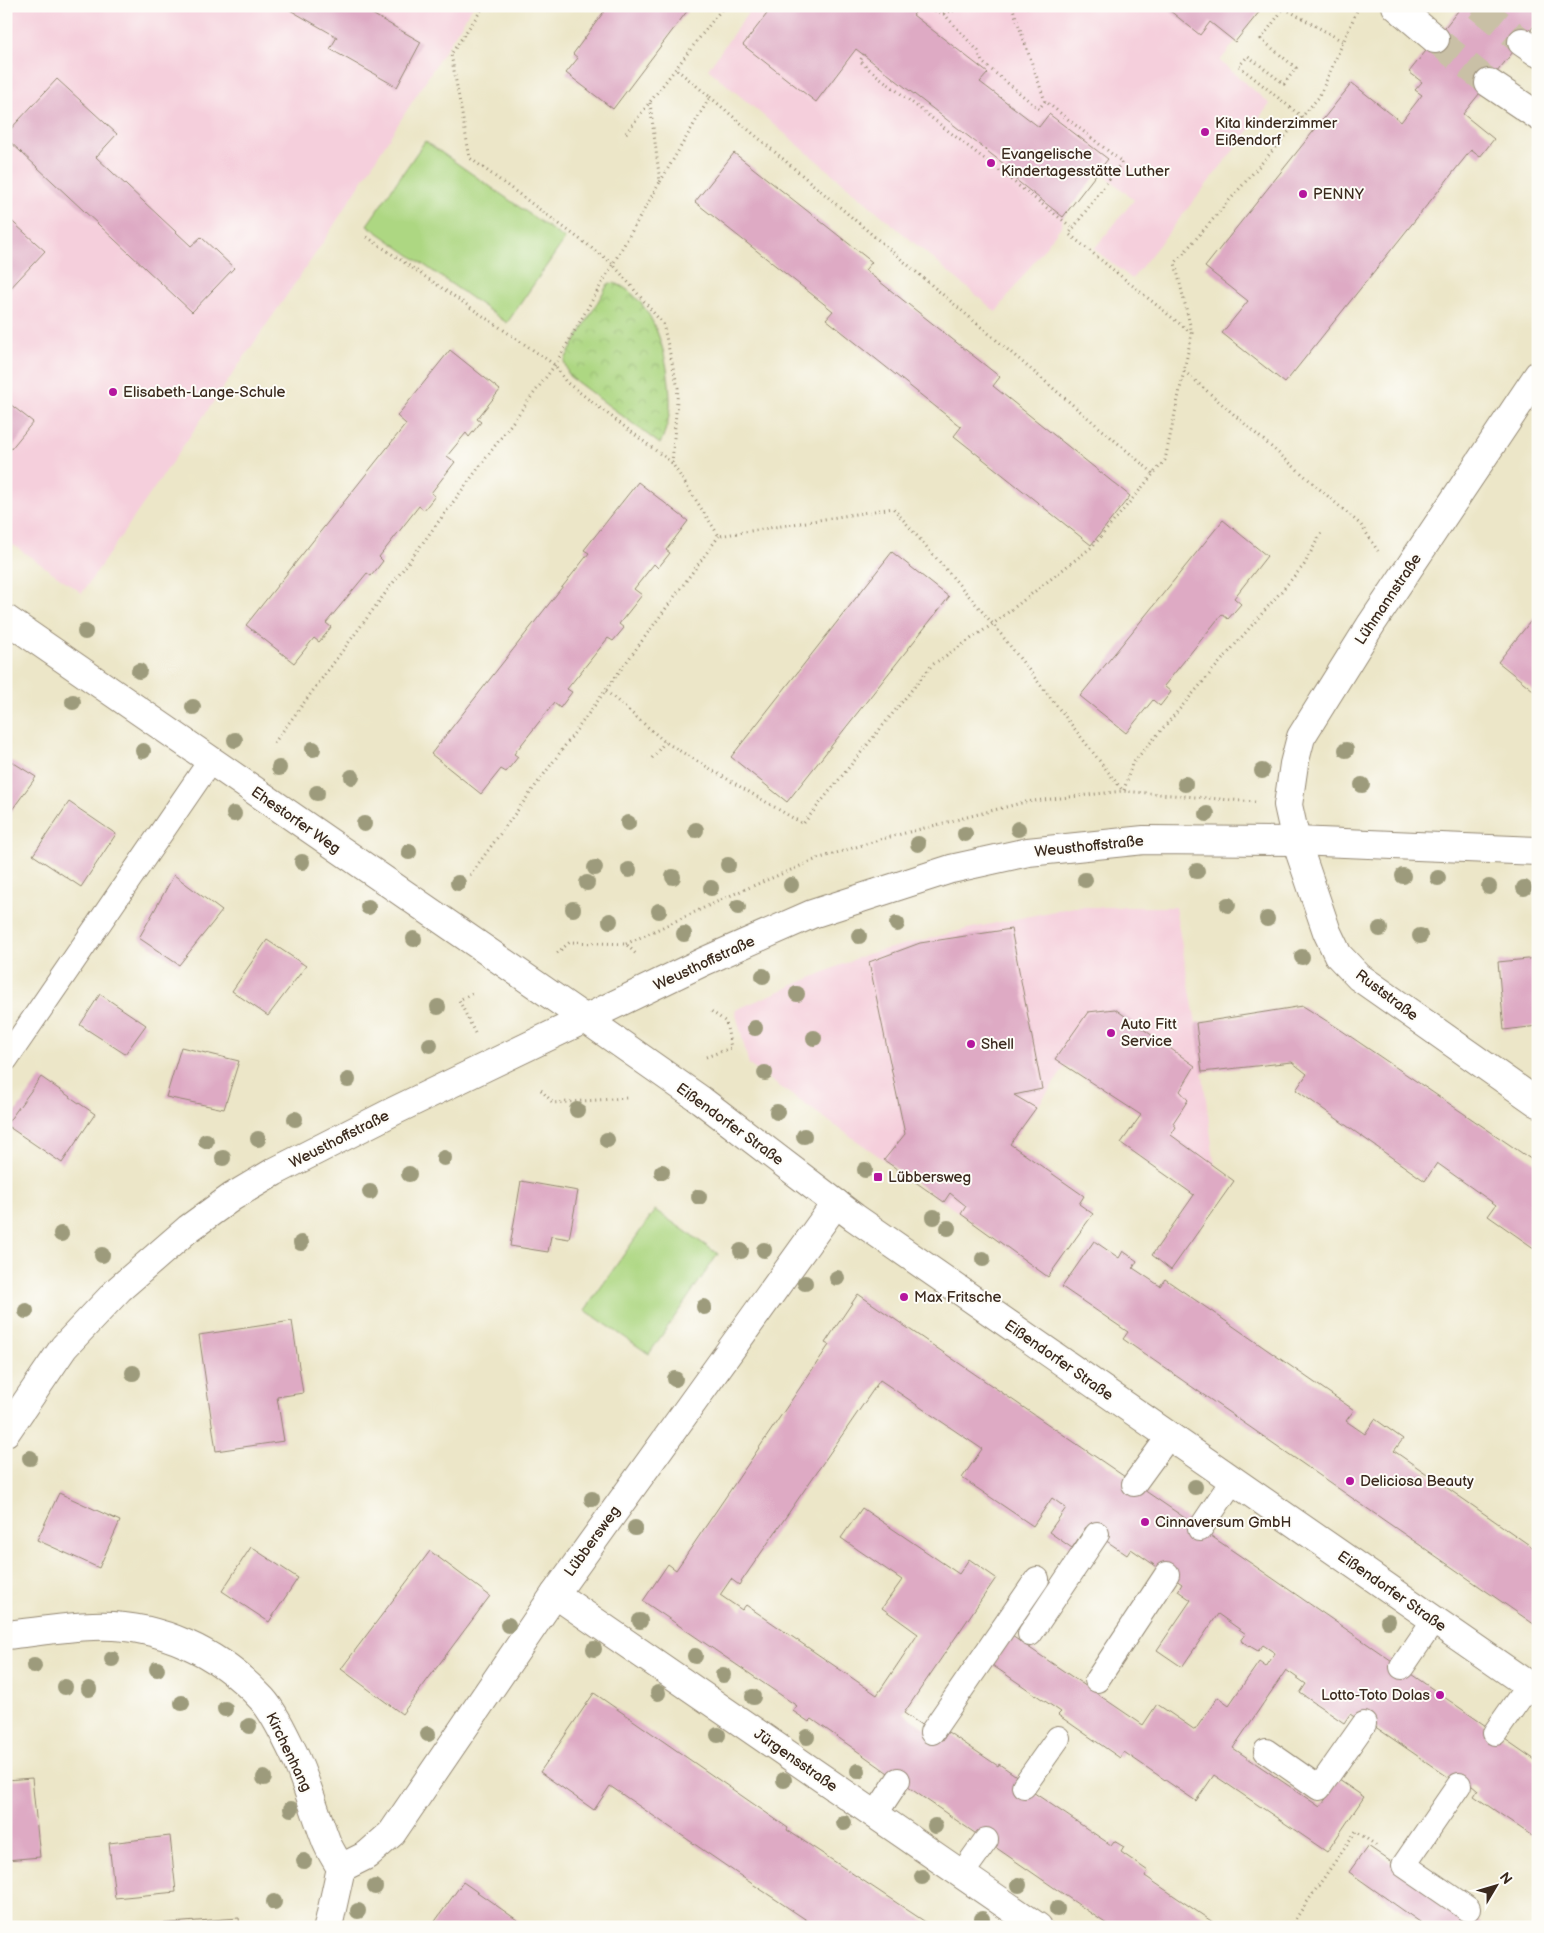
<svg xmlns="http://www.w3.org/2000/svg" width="1544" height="1933" viewBox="0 0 1544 1933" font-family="'Balsamiq Sans',sans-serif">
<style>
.built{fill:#f5cfdc}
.grass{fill:#add782;stroke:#748050}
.park{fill:url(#park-crowns);stroke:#748050}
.building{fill:#deaac4}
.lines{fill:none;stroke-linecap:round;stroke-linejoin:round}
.street-tunnel{stroke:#c9c0a6;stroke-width:28;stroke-dasharray:28 14;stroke-linecap:butt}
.lane-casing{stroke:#948873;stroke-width:26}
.street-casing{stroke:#948873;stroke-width:30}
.secondary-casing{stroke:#948873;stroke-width:30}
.path{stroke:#948873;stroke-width:3;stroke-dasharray:1 4;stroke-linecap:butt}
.lane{stroke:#fff;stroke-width:24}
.street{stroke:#fff;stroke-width:28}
.secondary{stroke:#fff;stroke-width:28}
.tree{fill:#9d9b7b}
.poi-dot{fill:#b5179e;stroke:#fdfcf7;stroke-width:2}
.labels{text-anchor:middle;stroke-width:4;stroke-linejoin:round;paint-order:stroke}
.poi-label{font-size:15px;fill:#3b2a1e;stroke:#fdfcf7;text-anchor:start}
.street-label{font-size:15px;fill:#3b2a1e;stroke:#fdfcf7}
</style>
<defs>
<pattern id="park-crowns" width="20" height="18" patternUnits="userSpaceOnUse" patternTransform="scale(1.25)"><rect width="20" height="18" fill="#add782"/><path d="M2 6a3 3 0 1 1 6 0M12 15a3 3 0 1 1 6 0" fill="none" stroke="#96b970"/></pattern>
</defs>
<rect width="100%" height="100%" fill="#fdfcf7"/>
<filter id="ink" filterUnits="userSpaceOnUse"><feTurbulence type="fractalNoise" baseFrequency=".02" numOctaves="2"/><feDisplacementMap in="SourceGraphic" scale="10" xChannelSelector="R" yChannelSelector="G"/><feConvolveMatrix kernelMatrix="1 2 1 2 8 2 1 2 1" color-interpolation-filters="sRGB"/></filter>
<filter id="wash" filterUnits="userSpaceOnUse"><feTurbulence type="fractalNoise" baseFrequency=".0096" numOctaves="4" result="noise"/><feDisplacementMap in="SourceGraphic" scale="20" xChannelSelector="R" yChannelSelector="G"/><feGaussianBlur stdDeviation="1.12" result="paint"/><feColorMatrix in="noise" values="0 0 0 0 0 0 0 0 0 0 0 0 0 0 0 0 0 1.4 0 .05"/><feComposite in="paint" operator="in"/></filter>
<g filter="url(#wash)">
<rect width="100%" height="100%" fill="#ece6c8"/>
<g class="built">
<path d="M 6,6 L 473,6 L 322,244 L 82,593 L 6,540 Z"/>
<path d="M 753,6 L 1264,6 L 1220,61 L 1270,104 L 1132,279 L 1094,249 L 1134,200 L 1100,171 L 1063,217 L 1062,225 L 996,312 L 708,69 Z"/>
<path d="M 1074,907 L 1175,907 L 1196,1023 L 1215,1167 L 1141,1115 L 1066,1066 L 961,1214 L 749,1065 L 735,1010 L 867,954 L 967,929 Z"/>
</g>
<g class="grass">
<path d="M 425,141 L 565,239 L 507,323 L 367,225 Z"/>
<path d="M 655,1210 L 718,1254 L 649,1354 L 585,1310 Z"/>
</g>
<path class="park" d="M 615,283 C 655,299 669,359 670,399 C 671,415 666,430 660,444 L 569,376 L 564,361 L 608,284 Z"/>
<g id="blocks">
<g class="building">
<path d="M 283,6 L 361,6 L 360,7 L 421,42 L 397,87 L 330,49 L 337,37 Z"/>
<path d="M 608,6 L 691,6 L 613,109 L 566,73 L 578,58 L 573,54 Z"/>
<path d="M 773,6 L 874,6 L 879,10 L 881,6 L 921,6 L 913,15 L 988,73 L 980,82 L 1039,127 L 1049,114 L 1108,159 L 1063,217 L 1006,172 L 1009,168 L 856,49 L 816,102 L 743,45 Z"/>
<path d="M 1164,6 L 1264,6 L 1235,42 L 1210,22 L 1200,35 Z"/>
<path d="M 1462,6 L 1538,6 L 1538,21 L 1463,114 L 1494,139 L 1480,157 L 1471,150 L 1285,383 L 1222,333 L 1248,301 L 1205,267 L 1352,83 L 1401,122 L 1422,95 L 1415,90 L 1422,82 L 1409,72 Z"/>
<path d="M 57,79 L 117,134 L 96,157 L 191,246 L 201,237 L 234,268 L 192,312 L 6,138 L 6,134 Z"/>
<path d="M 734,153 L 872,262 L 865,270 L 1000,377 L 993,386 L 1130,496 L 1091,545 L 954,436 L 961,427 L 826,319 L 833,311 L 695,202 Z"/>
<path d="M 6,216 L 45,251 L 6,293 Z"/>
<path d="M 450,350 L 500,390 L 477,419 L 481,422 L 469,437 L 466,433 L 447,456 L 455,462 L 431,493 L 435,496 L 424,510 L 419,506 L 379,557 L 383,561 L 376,570 L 371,576 L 367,573 L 326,623 L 331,627 L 326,634 L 319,642 L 314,638 L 294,663 L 246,625 L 406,424 L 397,416 Z"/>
<path d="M 6,401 L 33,422 L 6,455 Z"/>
<path d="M 638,482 L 688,521 L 666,550 L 670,553 L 658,568 L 654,564 L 634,589 L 642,595 L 619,624 L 624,628 L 613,641 L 608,638 L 567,689 L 572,692 L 560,708 L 554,703 L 514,754 L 518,757 L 506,772 L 501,769 L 481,794 L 431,754 L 589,553 L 584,550 Z"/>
<path d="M 1223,520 L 1267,556 L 1234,598 L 1241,604 L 1228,619 L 1222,614 L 1164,686 L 1171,692 L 1160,706 L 1153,700 L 1126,733 L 1080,696 Z"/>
<path d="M 892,552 L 949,597 L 787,802 L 731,757 Z"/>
<path d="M 1538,612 L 1538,694 L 1498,662 Z"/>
<path d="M 6,758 L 36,777 L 6,818 Z"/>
<path d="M 69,802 L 116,834 L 81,887 L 33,855 Z"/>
<path d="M 174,875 L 222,911 L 179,965 L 139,938 Z"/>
<path d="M 1011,929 L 1042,1089 L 1014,1095 L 1036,1108 L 1010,1144 L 1084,1196 L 1079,1204 L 1093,1214 L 1048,1277 L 961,1214 L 966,1206 L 950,1193 L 944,1202 L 884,1160 L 905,1134 L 869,962 L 920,943 Z"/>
<path d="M 267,940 L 306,966 L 268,1016 L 232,991 Z"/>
<path d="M 1538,958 L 1538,1026 L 1504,1030 L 1498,962 Z"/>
<path d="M 100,994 L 146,1025 L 125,1054 L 80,1025 Z"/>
<path d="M 1303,1006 L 1338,1028 L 1538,1164 L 1538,1251 L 1488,1216 L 1496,1205 L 1437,1163 L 1425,1181 L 1296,1090 L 1307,1074 L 1292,1062 L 1202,1072 L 1196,1023 Z"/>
<path d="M 1115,1009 L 1195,1066 L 1180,1091 L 1188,1100 L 1173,1123 L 1176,1127 L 1171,1135 L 1234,1181 L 1171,1270 L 1152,1255 L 1194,1195 L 1121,1143 L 1141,1115 L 1055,1059 L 1088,1012 Z"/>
<path d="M 181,1047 L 239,1061 L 224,1109 L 166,1097 Z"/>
<path d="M 41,1077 L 95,1114 L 62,1163 L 6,1125 Z"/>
<path d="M 521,1181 L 578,1191 L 569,1239 L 551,1236 L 548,1252 L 510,1246 Z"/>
<path d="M 1094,1241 L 1119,1258 L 1123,1251 L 1137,1261 L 1133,1268 L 1160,1286 L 1165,1279 L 1354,1410 L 1346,1421 L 1365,1434 L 1375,1419 L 1403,1439 L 1394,1451 L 1535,1549 L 1538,1546 L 1538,1627 L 1123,1339 L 1128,1332 L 1062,1287 Z"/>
<path d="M 858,1294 L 1252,1564 L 1538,1762 L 1538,1840 L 1474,1796 L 1478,1790 L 1471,1784 L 1467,1790 L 1374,1726 L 1372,1729 L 1350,1714 L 1344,1723 L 1300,1693 L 1306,1684 L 1286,1670 L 1233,1748 L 1320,1807 L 1339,1780 L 1364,1797 L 1327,1852 L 1214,1775 L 1196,1801 L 1124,1752 L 1120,1758 L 1058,1715 L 1061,1712 L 992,1665 L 1012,1636 L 1143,1725 L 1157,1704 L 1195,1730 L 1218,1697 L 1229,1705 L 1259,1662 L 1266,1667 L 1275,1653 L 1263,1645 L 1258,1651 L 1241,1641 L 1246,1634 L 1218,1614 L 1182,1667 L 1157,1650 L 1191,1600 L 1178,1591 L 1182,1584 L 1131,1549 L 1127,1555 L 1086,1527 L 1072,1548 L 1049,1532 L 1066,1508 L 1052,1498 L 1033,1526 L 962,1478 L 982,1449 L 880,1380 L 739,1585 L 731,1579 L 720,1595 L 742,1610 L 746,1605 L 877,1695 L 918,1634 L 882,1608 L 902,1580 L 841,1538 L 862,1508 L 959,1574 L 969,1559 L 996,1578 L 904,1713 L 943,1740 L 948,1732 L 998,1766 L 999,1764 L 1018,1777 L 1024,1786 L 1111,1845 L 1114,1841 L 1124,1847 L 1121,1852 L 1148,1871 L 1145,1876 L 1220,1927 L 1111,1927 L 898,1780 L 812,1719 L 809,1722 L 793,1711 L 797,1706 L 643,1601 L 668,1564 L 676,1570 L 829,1345 L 825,1343 Z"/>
<path d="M 292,1321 L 303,1393 L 277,1397 L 284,1441 L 216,1451 L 199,1335 Z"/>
<path d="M 59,1493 L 120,1521 L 99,1568 L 37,1540 Z"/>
<path d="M 251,1547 L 298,1578 L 269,1622 L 222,1591 Z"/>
<path d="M 430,1551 L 490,1596 L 402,1714 L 341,1669 Z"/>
<path d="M 594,1693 L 788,1828 L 787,1830 L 933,1927 L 817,1927 L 751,1883 L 610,1786 L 594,1810 L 540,1772 Z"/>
<path d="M 32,1778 L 40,1857 L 6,1860 L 6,1780 Z"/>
<path d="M 170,1836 L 176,1892 L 115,1898 L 109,1843 Z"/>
<path d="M 1368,1846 L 1481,1924 L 1479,1927 L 1427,1927 L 1349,1872 Z"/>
<path d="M 463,1882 L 527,1927 L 431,1927 Z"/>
<path d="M 239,1918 L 240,1927 L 142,1927 L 142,1925 Z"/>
</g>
</g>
</g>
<g filter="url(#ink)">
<use href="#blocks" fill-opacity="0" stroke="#948873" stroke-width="1"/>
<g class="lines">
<g class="street-tunnel">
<path d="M 1478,6 L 1522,42"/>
<path d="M 1435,39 L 1489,83"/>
</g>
<defs>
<g id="lane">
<path d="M 6,1059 L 211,760"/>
<path d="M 1134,1484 L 1169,1436"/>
<path d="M 1200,1529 L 1233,1480"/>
<path d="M 1030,1634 L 1097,1534"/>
<path d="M 1402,1667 L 1434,1620"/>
<path d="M 1097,1680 L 1167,1574"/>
<path d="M 932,1732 L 1037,1579"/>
<path d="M 1495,1733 L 1528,1686"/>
<path d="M 1266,1751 L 1319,1788 L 1364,1724"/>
<path d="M 1459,1785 L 1404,1865 L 1468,1909"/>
<path d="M 1024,1786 L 1058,1738"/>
<path d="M 875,1815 L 898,1780"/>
<path d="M 961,1875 L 986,1840"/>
</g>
<g id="street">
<path d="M 1396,6 L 1435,39"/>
<path d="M 1522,42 L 1538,53"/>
<path d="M 1489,83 L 1538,116"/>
<path d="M 1538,375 L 1372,623 L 1301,737 L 1294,764 L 1288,805 L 1296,841 L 1327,932 L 1338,955 L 1359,977 L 1538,1103"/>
<path d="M 555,1594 L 1038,1927"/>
<path d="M 6,1635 C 35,1632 64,1627 93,1626 C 158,1623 219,1652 262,1699 C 274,1712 285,1736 293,1752 C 306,1780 314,1809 325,1838 C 328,1848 335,1858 341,1868 L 328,1927"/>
<path d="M 341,1868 L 367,1855 L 392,1833 L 555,1594 L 836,1203"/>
</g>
<g id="secondary">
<path d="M 6,619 L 587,1020 L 701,1100 L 854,1217 L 1538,1692"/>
<path d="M 6,1432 L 64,1347 L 119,1289 L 188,1229 L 232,1197 L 274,1172 L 394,1111 L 705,961 L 812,914 L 951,869 L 1028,852 L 1144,840 L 1296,841 L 1538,851"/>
</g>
</defs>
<use href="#lane" class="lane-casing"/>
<use href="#street" class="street-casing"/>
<use href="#secondary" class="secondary-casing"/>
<g class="path">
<path d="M 484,6 L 451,54 L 470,158 L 612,263 L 663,324 L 678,388 L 672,463"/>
<path d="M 1012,6 L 1045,101"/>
<path d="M 1017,6 L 1040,8 L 1041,6"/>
<path d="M 920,7 L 943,13 L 978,51 L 982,62 L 1039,109 L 1045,101 L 1122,162 L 1069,234 L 1191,333"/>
<path d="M 943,13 L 973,6"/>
<path d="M 864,54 L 860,61 L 869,69 L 1074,229"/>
<path d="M 710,97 L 1153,473"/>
<path d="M 650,103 L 660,182 L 710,97 L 676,69"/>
<path d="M 1302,117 L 1239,66 L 1248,56 L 1284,84 L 1296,68 L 1261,39 L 1284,8 L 1344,42"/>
<path d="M 626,133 L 724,6"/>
<path d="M 367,237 L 555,365 L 566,382 L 672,463 L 719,536 L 893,508 L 993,624 L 1123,791"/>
<path d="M 1184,371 L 1361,525 L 1378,551"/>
<path d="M 606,691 L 665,742 L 803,824 L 932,665 L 993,624 L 1093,546 L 1165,460 L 1192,333 L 1175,263 L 1319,97 L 1359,6"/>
<path d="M 274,743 L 555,365 L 660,182"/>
<path d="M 652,758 L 665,742"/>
<path d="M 1124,790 L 1132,764 L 1304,565 L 1322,531"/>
<path d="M 470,875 L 719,536"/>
<path d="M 626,944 L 736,893 L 817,859 L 882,839 L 1025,802 L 1123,791 L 1255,802"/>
<path d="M 557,953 L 570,942 L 626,944 L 637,955"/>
<path d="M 475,1033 L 459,1000 L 475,992"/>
<path d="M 706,1057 L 731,1048 L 726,1022 L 711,1011"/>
<path d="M 541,1090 L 553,1103 L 627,1098"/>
<path d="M 1290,1927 L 1356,1831 L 1377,1846"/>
</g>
<use href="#lane" class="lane"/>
<use href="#street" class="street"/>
<use href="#secondary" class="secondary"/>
</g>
<g class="tree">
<circle cx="85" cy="632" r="8"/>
<circle cx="139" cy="671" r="8"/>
<circle cx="73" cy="702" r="8"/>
<circle cx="193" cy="707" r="8"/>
<circle cx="235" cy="740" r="8"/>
<circle cx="313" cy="749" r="8"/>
<circle cx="1346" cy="750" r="8"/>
<circle cx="143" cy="751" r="8"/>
<circle cx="279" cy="768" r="8"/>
<circle cx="1262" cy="771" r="8"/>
<circle cx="352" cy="777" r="8"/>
<circle cx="1185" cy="784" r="8"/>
<circle cx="1362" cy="785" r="8"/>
<circle cx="317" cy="793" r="8"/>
<circle cx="234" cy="814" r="8"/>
<circle cx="1207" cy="814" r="8"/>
<circle cx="628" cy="823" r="8"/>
<circle cx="364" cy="824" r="8"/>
<circle cx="1018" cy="829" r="8"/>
<circle cx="696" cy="830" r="8"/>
<circle cx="965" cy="834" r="8"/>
<circle cx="918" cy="844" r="8"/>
<circle cx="409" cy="852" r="8"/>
<circle cx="302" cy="862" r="8"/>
<circle cx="728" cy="865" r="8"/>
<circle cx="595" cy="868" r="8"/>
<circle cx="629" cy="870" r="8"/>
<circle cx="1197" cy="871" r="8"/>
<circle cx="1403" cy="876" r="8"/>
<circle cx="673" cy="877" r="8"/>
<circle cx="1438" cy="878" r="8"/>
<circle cx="1085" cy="880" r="8"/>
<circle cx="458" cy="883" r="8"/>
<circle cx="587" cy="883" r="8"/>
<circle cx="791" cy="885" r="8"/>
<circle cx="1489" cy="887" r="8"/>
<circle cx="711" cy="888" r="8"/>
<circle cx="1524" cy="888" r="8"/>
<circle cx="1228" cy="905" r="8"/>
<circle cx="368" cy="907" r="8"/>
<circle cx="738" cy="907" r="8"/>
<circle cx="573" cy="909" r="8"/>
<circle cx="659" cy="911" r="8"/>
<circle cx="1267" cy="919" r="8"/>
<circle cx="610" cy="921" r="8"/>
<circle cx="897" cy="924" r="8"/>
<circle cx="1380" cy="929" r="8"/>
<circle cx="684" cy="934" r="8"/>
<circle cx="859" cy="936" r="8"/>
<circle cx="1420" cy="936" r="8"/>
<circle cx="414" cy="939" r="8"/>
<circle cx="1302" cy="957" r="8"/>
<circle cx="763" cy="976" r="8"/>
<circle cx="797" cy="994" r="8"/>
<circle cx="438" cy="1007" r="8"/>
<circle cx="755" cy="1028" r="8"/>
<circle cx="814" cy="1038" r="8"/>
<circle cx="430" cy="1045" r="8"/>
<circle cx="765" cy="1073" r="8"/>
<circle cx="348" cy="1080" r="8"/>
<circle cx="577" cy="1110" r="8"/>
<circle cx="777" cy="1112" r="8"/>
<circle cx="295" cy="1119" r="8"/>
<circle cx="804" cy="1136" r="8"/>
<circle cx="258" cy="1139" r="8"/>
<circle cx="607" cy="1140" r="8"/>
<circle cx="206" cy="1141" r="8"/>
<circle cx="223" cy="1158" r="8"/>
<circle cx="444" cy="1158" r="8"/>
<circle cx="865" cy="1170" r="8"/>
<circle cx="662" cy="1172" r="8"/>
<circle cx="409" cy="1174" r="8"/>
<circle cx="370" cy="1192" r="8"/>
<circle cx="699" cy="1197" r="8"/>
<circle cx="934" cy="1217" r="8"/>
<circle cx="948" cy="1228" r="8"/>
<circle cx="61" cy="1234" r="8"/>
<circle cx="301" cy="1243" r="8"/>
<circle cx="764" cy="1250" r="8"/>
<circle cx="741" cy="1251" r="8"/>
<circle cx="102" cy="1255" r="8"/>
<circle cx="983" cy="1259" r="8"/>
<circle cx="837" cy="1278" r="8"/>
<circle cx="805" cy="1283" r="8"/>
<circle cx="704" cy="1307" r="8"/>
<circle cx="26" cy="1311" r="8"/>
<circle cx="133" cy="1373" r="8"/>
<circle cx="675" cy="1379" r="8"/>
<circle cx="30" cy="1458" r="8"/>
<circle cx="1195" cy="1487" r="8"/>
<circle cx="592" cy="1499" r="8"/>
<circle cx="635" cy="1528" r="8"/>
<circle cx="640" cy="1621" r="8"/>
<circle cx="1388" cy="1621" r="8"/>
<circle cx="508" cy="1625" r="8"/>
<circle cx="594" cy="1649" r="8"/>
<circle cx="695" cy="1656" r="8"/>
<circle cx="112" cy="1659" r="8"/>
<circle cx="34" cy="1666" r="8"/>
<circle cx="157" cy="1669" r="8"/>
<circle cx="723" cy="1675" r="8"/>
<circle cx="65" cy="1687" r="8"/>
<circle cx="89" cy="1689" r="8"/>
<circle cx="658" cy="1693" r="8"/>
<circle cx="753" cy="1697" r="8"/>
<circle cx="182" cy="1703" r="8"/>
<circle cx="225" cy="1709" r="8"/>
<circle cx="249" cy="1726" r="8"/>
<circle cx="428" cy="1734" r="8"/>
<circle cx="718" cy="1735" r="8"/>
<circle cx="807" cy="1737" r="8"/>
<circle cx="858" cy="1771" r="8"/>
<circle cx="264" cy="1778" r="8"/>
<circle cx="784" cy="1780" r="8"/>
<circle cx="291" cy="1809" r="8"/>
<circle cx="844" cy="1823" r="8"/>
<circle cx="935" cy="1826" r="8"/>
<circle cx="304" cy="1861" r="8"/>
<circle cx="922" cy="1877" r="8"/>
<circle cx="1019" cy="1885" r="8"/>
<circle cx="375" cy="1887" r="8"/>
<circle cx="274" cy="1902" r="8"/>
<circle cx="1057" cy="1909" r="8"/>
<circle cx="358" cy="1911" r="8"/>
<circle cx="982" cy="1919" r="8"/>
</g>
</g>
<g class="poi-dot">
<circle cx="1205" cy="132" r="5"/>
<circle cx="991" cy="163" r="5"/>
<circle cx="1303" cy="194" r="5"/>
<circle cx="113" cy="392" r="5"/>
<circle cx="1111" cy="1033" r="5"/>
<circle cx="971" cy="1044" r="5"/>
<rect x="873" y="1172" width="10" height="10" rx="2.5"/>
<circle cx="904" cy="1297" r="5"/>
<circle cx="1350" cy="1481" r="5"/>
<circle cx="1145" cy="1522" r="5"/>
<circle cx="1440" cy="1695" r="5"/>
</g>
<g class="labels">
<g class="poi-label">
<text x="1215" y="128">Kita kinderzimmer<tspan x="1215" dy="17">Eißendorf</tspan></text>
<text x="1001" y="159">Evangelische<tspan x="1001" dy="17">Kindertagesstätte Luther</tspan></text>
<text x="1313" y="199">PENNY</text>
<text x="123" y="397">Elisabeth-Lange-Schule</text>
<text x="1121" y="1029">Auto Fitt<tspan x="1121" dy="17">Service</tspan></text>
<text x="981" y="1049">Shell</text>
<text x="888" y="1182">Lübbersweg</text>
<text x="914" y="1302">Max Fritsche</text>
<text x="1360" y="1486">Deliciosa Beauty</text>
<text x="1155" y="1527">Cinnaversum GmbH</text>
<text x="1430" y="1700" text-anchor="end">Lotto-Toto Dolas</text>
</g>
<g class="street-label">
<text transform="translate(1388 599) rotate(-56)" y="5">Lühmannstraße</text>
<text transform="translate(296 820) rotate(35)" y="5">Ehestorfer Weg</text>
<text transform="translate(1089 846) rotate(-6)" y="5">Weusthoffstraße</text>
<text transform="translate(704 963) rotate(-25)" y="5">Weusthoffstraße</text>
<text transform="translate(1387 995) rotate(37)" y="5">Ruststraße</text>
<text transform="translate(730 1124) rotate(36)" y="5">Eißendorfer Straße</text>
<text transform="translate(339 1139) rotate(-27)" y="5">Weusthoffstraße</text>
<text transform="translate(1059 1360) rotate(35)" y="5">Eißendorfer Straße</text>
<text transform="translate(592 1541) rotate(-54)" y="5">Lübbersweg</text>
<text transform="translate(1392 1591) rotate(35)" y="5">Eißendorfer Straße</text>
<text transform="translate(289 1752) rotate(64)" y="5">Kirchenhang</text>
<text transform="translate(796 1760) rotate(35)" y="5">Jürgensstraße</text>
</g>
</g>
<rect width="1544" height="1933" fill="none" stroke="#fdfcf7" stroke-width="25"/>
<g transform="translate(1496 1886) rotate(52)" stroke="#fdfcf7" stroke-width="4" paint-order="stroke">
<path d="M0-4L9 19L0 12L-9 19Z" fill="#3b2a1e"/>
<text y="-8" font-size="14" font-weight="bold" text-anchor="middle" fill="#3b2a1e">N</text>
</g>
</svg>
